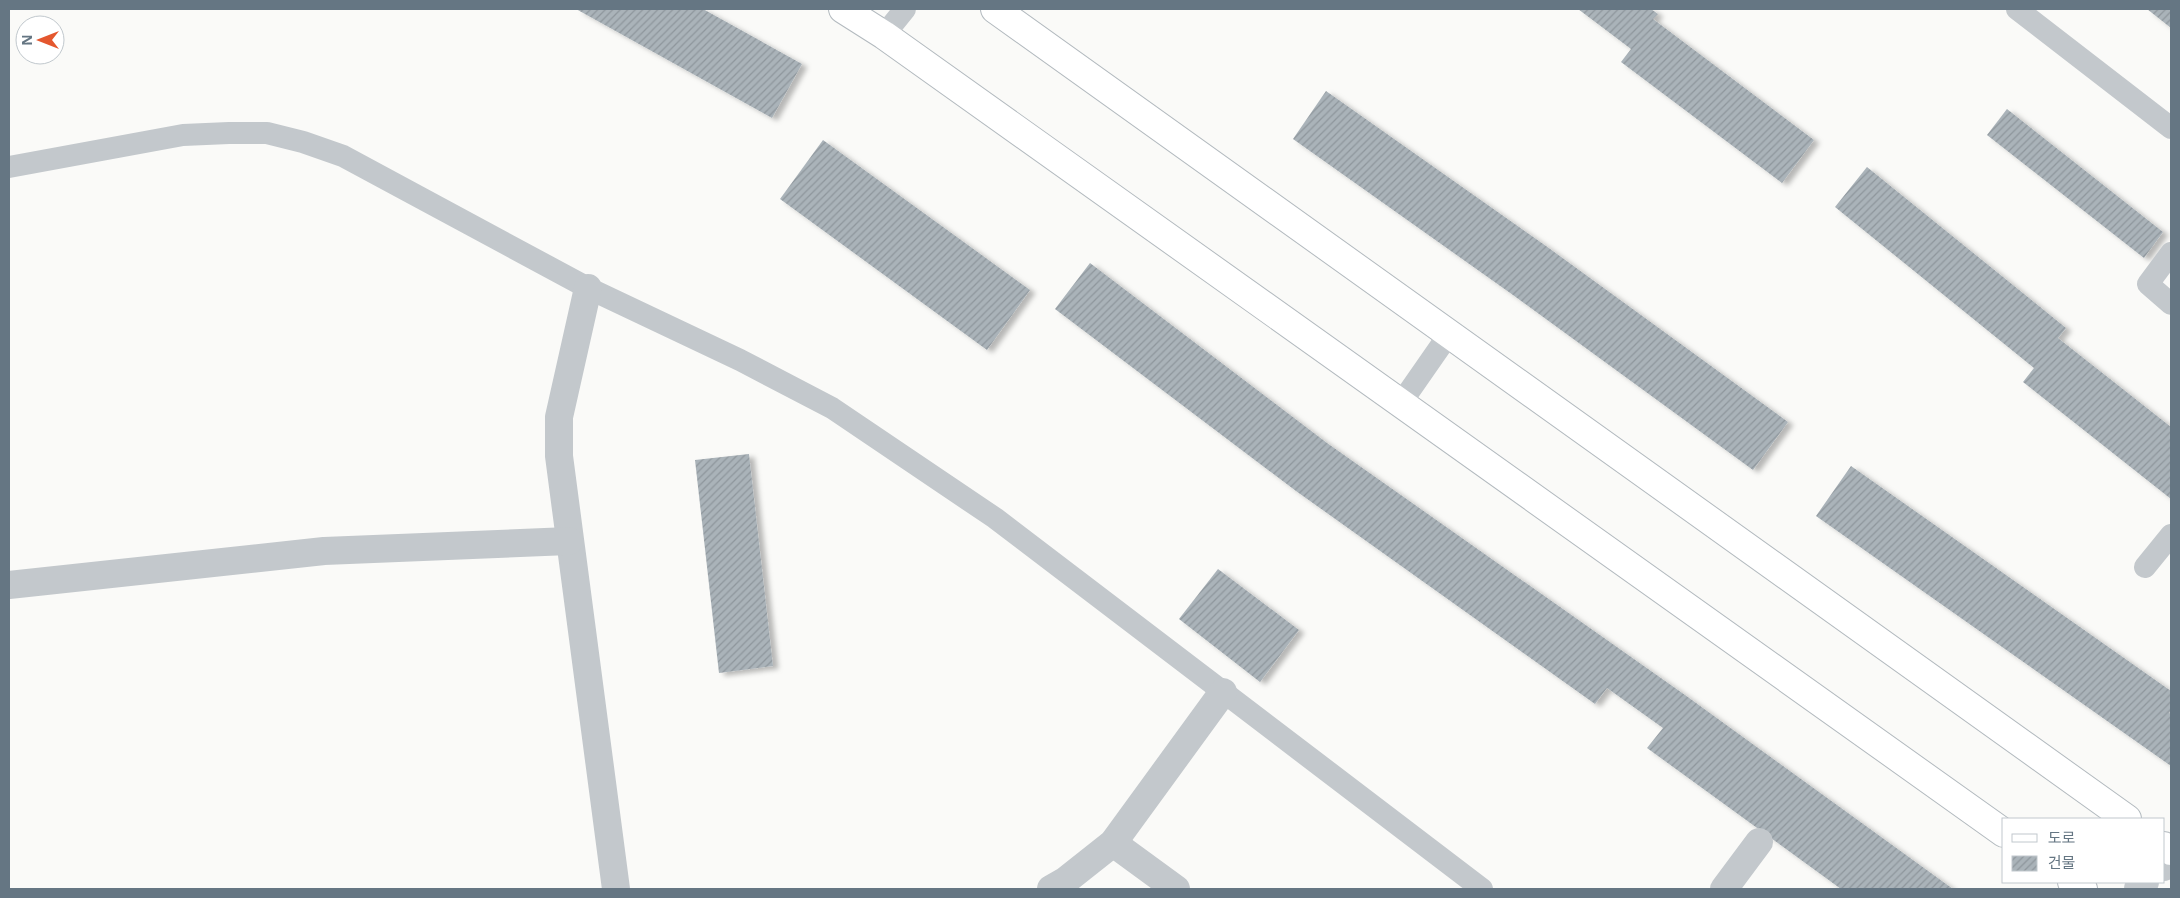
<svg xmlns="http://www.w3.org/2000/svg" width="2180" height="898" viewBox="0 0 2180 898" font-family="'Open Sans','Noto Sans KR',sans-serif">
<style>
.building{fill:url(#building-hatch);filter:url(#shadow)}
.lines{fill:none;stroke-linecap:round;stroke-linejoin:round}
.secondary-casing{stroke:#b3babf;stroke-width:30}
.service{stroke:#c3c8cc;stroke-width:22}
.minor{stroke:#c3c8cc;stroke-width:28}
.tertiary{stroke:#c3c8cc;stroke-width:28}
.secondary{stroke:#fff;stroke-width:28}
</style>
<defs>
<pattern id="building-hatch" width="6" height="6" patternUnits="userSpaceOnUse" patternTransform="scale(1.25)"><rect width="6" height="6" fill="#aab3b9"/><path d="M-1 1l2-2M0 6l6-6M5 7l2-2" fill="none" stroke="#8e969c"/></pattern>
<filter id="shadow"><feDropShadow dx="5.5" dy="3" stdDeviation="2.5" flood-color="#0004"/></filter>
</defs>
<rect width="100%" height="100%" fill="#fafaf8"/>
<g class="building">
<path d="M 576,9 L 703,9 L 802,64 L 772,118 Z"/>
<path d="M 1578,9 L 1651,9 L 1658,14 L 1653,19 L 1814,140 L 1782,183 L 1621,62 L 1631,49 Z"/>
<path d="M 2147,9 L 2171,9 L 2171,28 Z"/>
<path d="M 1326,91 L 1546,246 L 1788,422 L 1753,470 L 1513,295 L 1293,139 Z"/>
<path d="M 2007,109 L 2163,232 L 2144,258 L 1987,135 Z"/>
<path d="M 823,140 L 1030,290 L 987,350 L 780,199 Z"/>
<path d="M 1867,167 L 2066,328 L 2058,338 L 2171,427 L 2171,499 L 2023,382 L 2034,368 L 1835,207 Z"/>
<path d="M 1090,263 L 1327,443 L 1685,695 L 1953,889 L 1841,889 L 1647,748 L 1663,728 L 1607,688 L 1595,704 L 1296,491 L 1055,309 Z"/>
<path d="M 749,454 L 773,666 L 719,673 L 695,460 Z"/>
<path d="M 1851,466 L 2171,691 L 2171,710 L 2169,713 L 2171,714 L 2171,766 L 1816,516 Z"/>
<path d="M 1218,569 L 1299,630 L 1260,682 L 1179,619 Z"/>
</g>
<g class="lines">
<defs>
<g id="secondary">
<path d="M 843,9 L 884,35 L 2004,833"/>
<path d="M 995,9 L 2127,819"/>
<path d="M 2164,846 L 2171,851"/>
<path d="M 2072,882 L 2083,889"/>
</g>
</defs>
<use href="#secondary" class="secondary-casing"/>
<g class="service">
<path d="M 2017,9 L 2171,128"/>
<path d="M 884,35 L 905,9"/>
<path d="M 9,167 L 183,135 L 229,133 L 267,133 L 303,142 L 343,156 L 588,288 L 740,360 L 832,408 L 995,518 L 1482,889"/>
<path d="M 2171,253 L 2148,284 L 2171,304"/>
<path d="M 1401,403 L 1449,334"/>
<path d="M 2145,567 L 2171,535"/>
</g>
<g class="minor">
<path d="M 588,288 L 559,417 L 559,456 L 616,889"/>
<path d="M 9,585 L 324,551 L 569,541"/>
<path d="M 1113,843 L 1176,889"/>
<path d="M 1724,889 L 1759,842"/>
</g>
<g class="tertiary">
<path d="M 2164,867 L 2171,864"/>
<path d="M 1051,889 L 1065,881 L 1113,843 L 1223,692"/>
<path d="M 2138,889 L 2145,882"/>
</g>
<use href="#secondary" class="secondary"/>
</g>
<rect width="2180" height="898" fill="none" stroke="#657683" stroke-width="20"/>
<rect x="2002" y="818" width="162" height="65" fill="#ffffff" stroke="#c1c8cd"/>
<rect x="2012" y="834" width="25" height="8" fill="#ffffff" stroke="#c1c8cd"/>
<text x="2048" y="843" font-size="15" fill="#657683">도로</text>
<rect x="2012" y="856" width="25" height="15" fill="url(#building-hatch)" stroke="#c1c8cd"/>
<text x="2048" y="868" font-size="15" fill="#657683">건물</text>
<g transform="translate(40 40) rotate(270)"><circle r="24" fill="#ffffff" stroke="#c1c8cd"/>
<path d="M0-4L9 19L0 12L-9 19Z" fill="#e4572e"/>
<text y="-8" font-size="14" font-weight="bold" text-anchor="middle" fill="#657683">N</text>
</g>
</svg>
